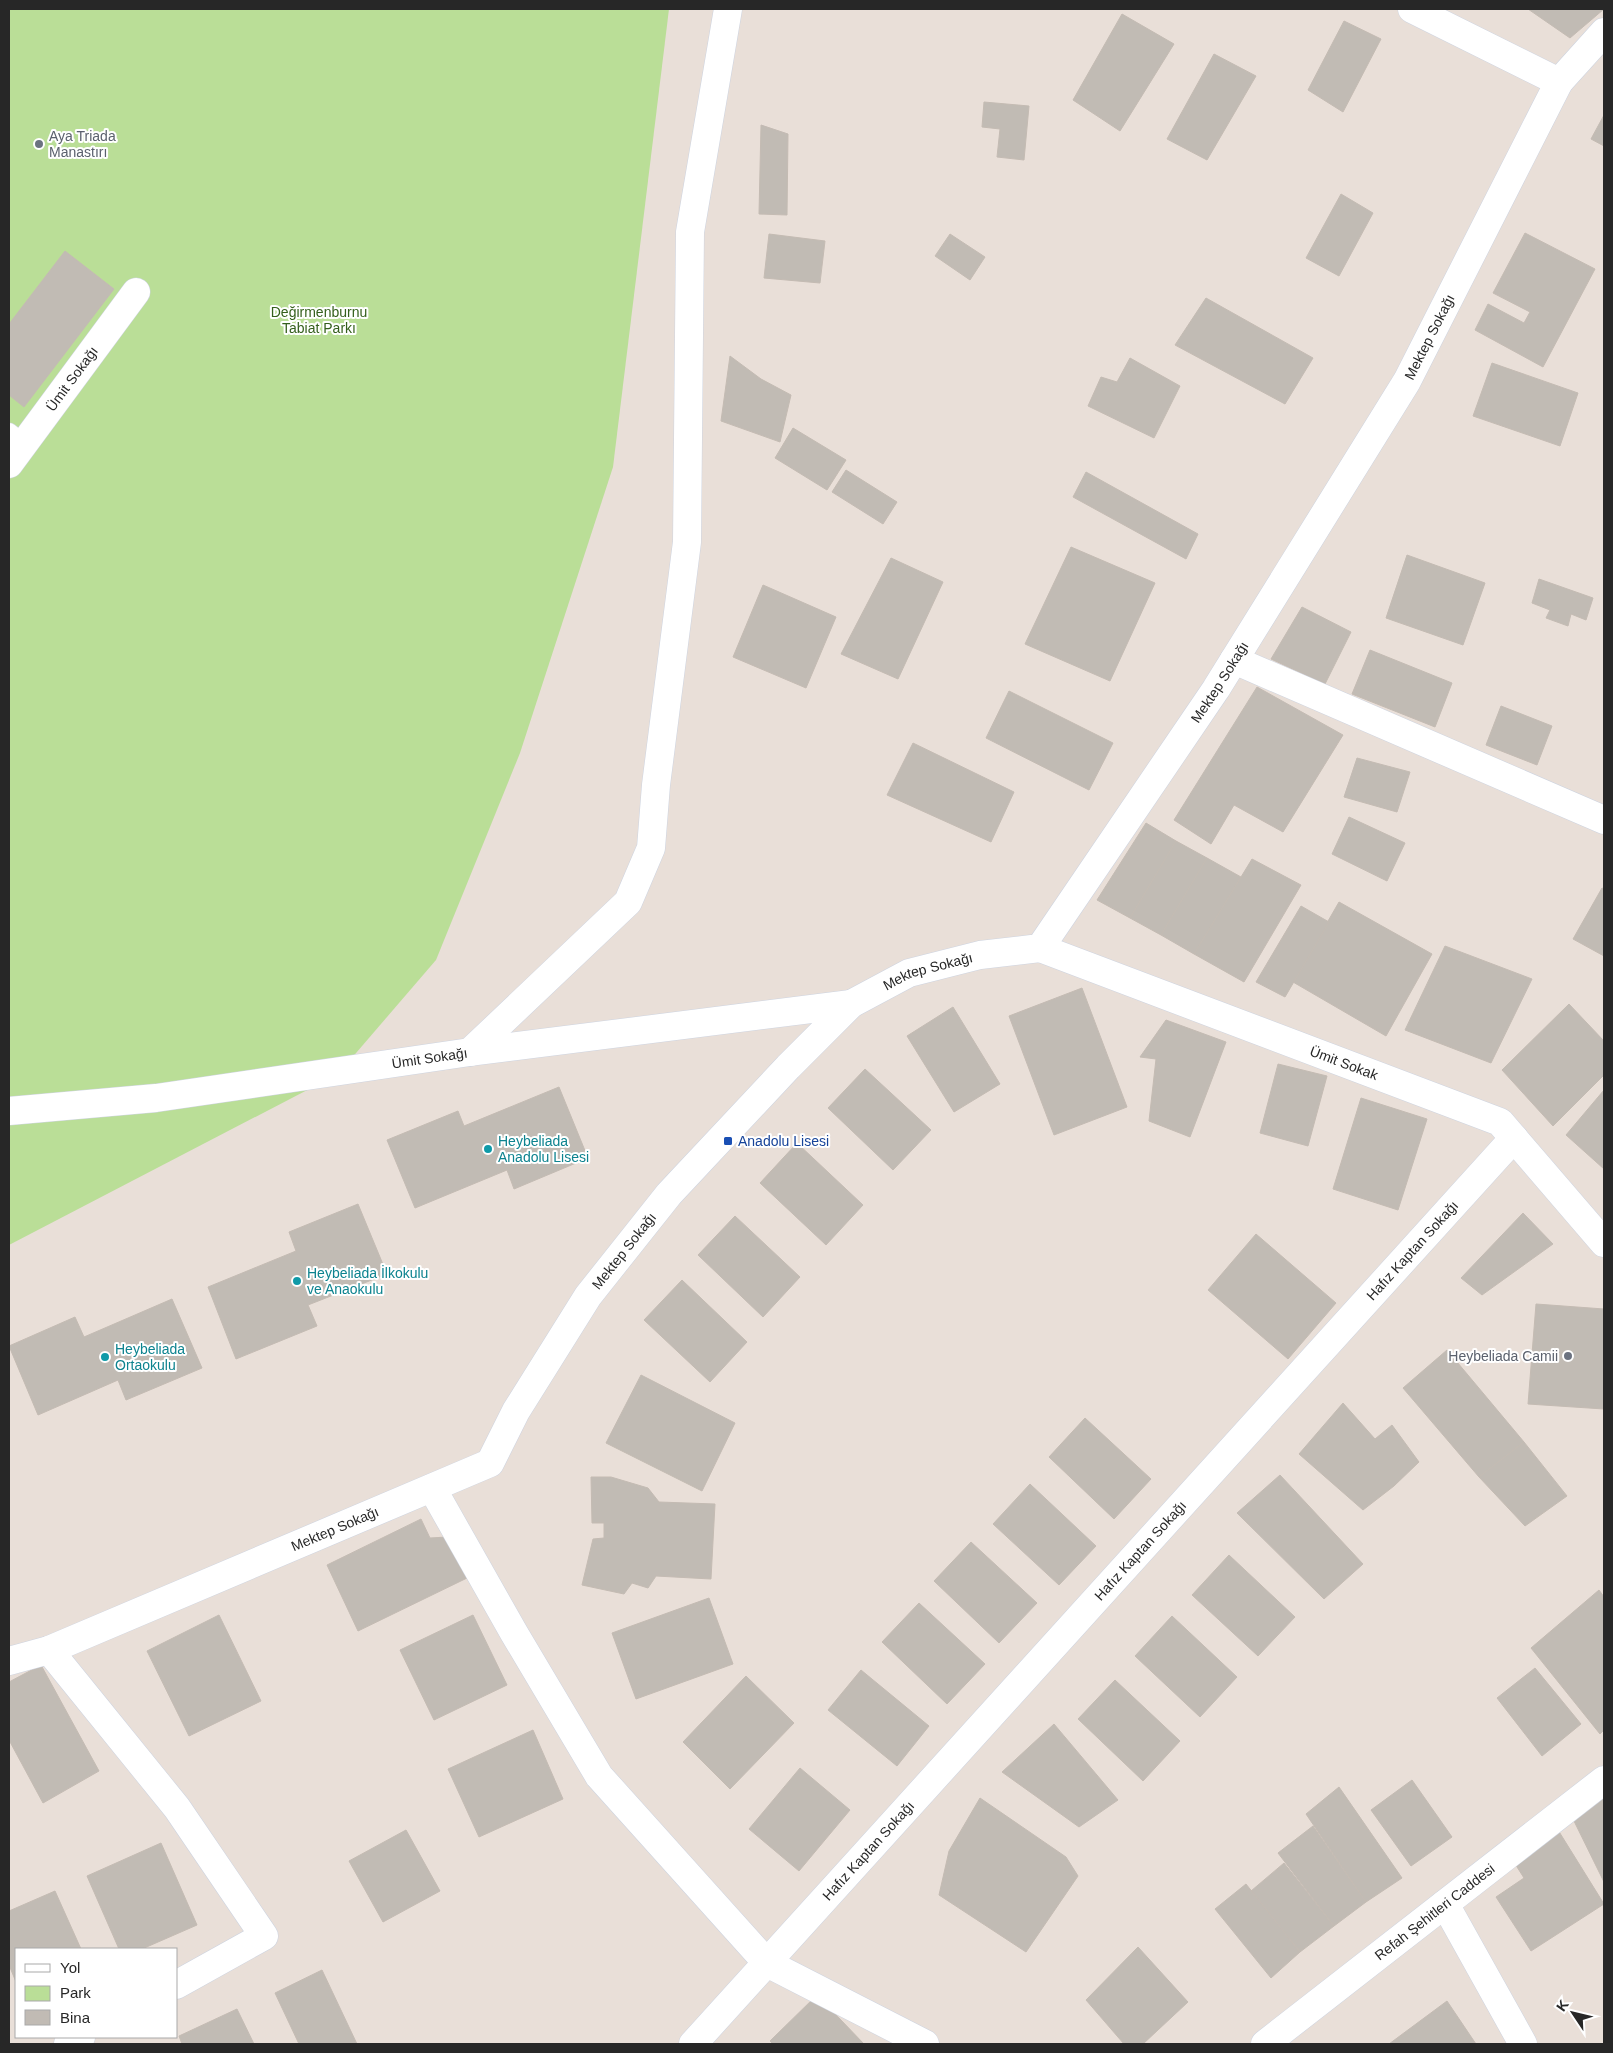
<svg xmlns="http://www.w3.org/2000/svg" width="1613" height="2053" viewBox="0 0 1613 2053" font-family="Helvetica,sans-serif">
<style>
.green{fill:#bade97}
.building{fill:#c1bbb4;stroke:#c4bbb3}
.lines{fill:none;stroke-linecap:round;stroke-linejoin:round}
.lane-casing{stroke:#ced4e0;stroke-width:19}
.street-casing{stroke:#ced4e0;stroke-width:29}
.secondary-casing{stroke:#ced4e0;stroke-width:29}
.lane{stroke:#fff;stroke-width:18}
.street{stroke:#fff;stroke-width:28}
.secondary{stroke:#fff;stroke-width:28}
.worship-dot{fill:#6b7280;stroke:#fff;stroke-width:2}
.transit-dot{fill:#1a4fb4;stroke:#fff;stroke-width:2}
.culture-dot{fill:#0f9aa8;stroke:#fff;stroke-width:2}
.labels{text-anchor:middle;stroke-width:4;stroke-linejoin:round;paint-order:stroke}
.worship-label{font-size:14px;fill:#5b616d;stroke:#fff;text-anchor:start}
.park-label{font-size:14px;fill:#345f1c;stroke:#fff}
.street-label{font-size:14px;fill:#272727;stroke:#fff}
.culture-label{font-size:14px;fill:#0d838f;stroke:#fff;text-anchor:start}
.transit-label{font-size:14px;fill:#164399;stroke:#fff;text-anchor:start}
</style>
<rect width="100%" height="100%" fill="#e9dfd8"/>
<path class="green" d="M 9,9 L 669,9 L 613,467 L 520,753 L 436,960 L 338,1074 L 9,1245 Z"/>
<g class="building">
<path d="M 1528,9 L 1604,9 L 1570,38 Z"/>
<path d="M 1122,14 L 1174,44 L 1120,131 L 1073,100 Z"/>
<path d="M 1344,21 L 1381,39 L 1343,112 L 1308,90 Z"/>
<path d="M 1214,54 L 1256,76 L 1207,160 L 1167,139 Z"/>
<path d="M 984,102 L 1029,106 L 1024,160 L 997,157 L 1000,129 L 982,127 Z"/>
<path d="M 1604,115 L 1604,146 L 1591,139 Z"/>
<path d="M 761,125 L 788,134 L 787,215 L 759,214 Z"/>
<path d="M 1341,194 L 1373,213 L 1339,276 L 1306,258 Z"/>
<path d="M 1525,233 L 1595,269 L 1543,367 L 1475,330 L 1488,304 L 1524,323 L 1530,312 L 1493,293 Z"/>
<path d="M 769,234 L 825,241 L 820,283 L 764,278 Z"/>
<path d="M 950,234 L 985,257 L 970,280 L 935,256 Z"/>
<path d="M 65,251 L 114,289 L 24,407 L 9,395 L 9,324 Z"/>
<path d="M 1206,298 L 1313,358 L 1285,404 L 1175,345 Z"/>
<path d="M 730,356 L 761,379 L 791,395 L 780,442 L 721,421 Z"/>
<path d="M 1130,358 L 1180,386 L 1154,438 L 1088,406 L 1101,377 L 1117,382 Z"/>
<path d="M 1492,363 L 1578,393 L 1560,446 L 1473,416 Z"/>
<path d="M 793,428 L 846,460 L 827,490 L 775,458 Z"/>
<path d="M 846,470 L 897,502 L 883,524 L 832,492 Z"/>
<path d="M 1086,472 L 1198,534 L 1186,559 L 1073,497 Z"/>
<path d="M 1071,547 L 1155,583 L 1110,681 L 1025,644 Z"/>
<path d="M 1407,555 L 1485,583 L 1463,645 L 1386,618 Z"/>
<path d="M 891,558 L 943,582 L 898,679 L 841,654 Z"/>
<path d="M 1539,579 L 1593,598 L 1586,620 L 1571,614 L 1568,626 L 1546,618 L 1550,610 L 1532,603 Z"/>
<path d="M 763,585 L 836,617 L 806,688 L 733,657 Z"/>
<path d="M 1302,607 L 1351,632 L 1325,684 L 1271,659 Z"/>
<path d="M 1370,650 L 1452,683 L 1435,727 L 1352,694 Z"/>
<path d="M 1257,687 L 1343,735 L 1283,832 L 1234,805 L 1211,844 L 1174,820 Z"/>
<path d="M 1009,691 L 1113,743 L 1089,790 L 986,738 Z"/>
<path d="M 1501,706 L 1552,726 L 1537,765 L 1486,745 Z"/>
<path d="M 913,743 L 1014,792 L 991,842 L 887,795 Z"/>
<path d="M 1357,758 L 1410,772 L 1397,812 L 1344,797 Z"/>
<path d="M 1349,817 L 1405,843 L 1387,881 L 1332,854 Z"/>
<path d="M 1146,823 L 1176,841 L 1130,918 L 1097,900 Z"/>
<path d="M 1176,841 L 1207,858 L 1161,935 L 1130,918 Z"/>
<path d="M 1207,858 L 1241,877 L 1194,954 L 1161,935 Z"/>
<path d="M 1252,859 L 1301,885 L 1244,982 L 1194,954 Z"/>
<path d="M 1602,888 L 1604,889 L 1604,956 L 1573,939 Z"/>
<path d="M 1339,902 L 1432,954 L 1386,1036 L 1293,982 Z"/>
<path d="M 1301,906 L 1329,922 L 1285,997 L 1256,982 Z"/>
<path d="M 1445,946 L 1532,979 L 1491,1063 L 1405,1030 Z"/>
<path d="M 1082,988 L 1127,1107 L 1054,1135 L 1009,1016 Z"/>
<path d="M 1569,1004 L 1604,1041 L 1604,1075 L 1553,1126 L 1502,1070 Z"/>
<path d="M 953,1007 L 1000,1084 L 954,1112 L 907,1036 Z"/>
<path d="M 1166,1020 L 1226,1042 L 1190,1137 L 1149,1121 L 1156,1059 L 1140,1057 Z"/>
<path d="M 1278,1064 L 1327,1076 L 1308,1146 L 1260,1133 Z"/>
<path d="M 865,1069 L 931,1130 L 893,1170 L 828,1108 Z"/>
<path d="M 559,1087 L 588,1158 L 514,1189 L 507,1170 L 415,1208 L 387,1140 L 458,1111 L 464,1126 Z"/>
<path d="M 1604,1090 L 1604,1169 L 1566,1135 Z"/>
<path d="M 1361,1098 L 1427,1119 L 1398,1210 L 1333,1189 Z"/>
<path d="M 797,1143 L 863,1205 L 826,1245 L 760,1183 Z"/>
<path d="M 358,1204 L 387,1274 L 308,1305 L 317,1326 L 236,1359 L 208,1287 L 296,1251 L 289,1232 Z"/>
<path d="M 1523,1213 L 1553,1244 L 1482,1295 L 1461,1278 Z"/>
<path d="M 735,1216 L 800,1277 L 763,1317 L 698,1255 Z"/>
<path d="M 1256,1234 L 1336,1303 L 1288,1359 L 1208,1290 Z"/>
<path d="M 682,1280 L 747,1342 L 710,1382 L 644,1320 Z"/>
<path d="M 172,1299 L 202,1368 L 126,1400 L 118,1380 L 38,1415 L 9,1346 L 75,1317 L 84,1337 Z"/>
<path d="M 1536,1304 L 1604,1309 L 1604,1409 L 1528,1404 Z"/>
<path d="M 1447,1350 L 1524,1442 L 1479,1477 L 1403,1388 Z"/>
<path d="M 641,1375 L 735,1423 L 702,1491 L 606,1443 Z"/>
<path d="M 1343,1403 L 1375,1439 L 1392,1425 L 1419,1462 L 1394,1486 L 1363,1510 L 1299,1454 Z"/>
<path d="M 1085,1418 L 1151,1479 L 1114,1519 L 1049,1457 Z"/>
<path d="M 1524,1442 L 1567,1496 L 1525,1526 L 1479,1477 Z"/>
<path d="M 1280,1475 L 1363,1564 L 1324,1599 L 1237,1513 Z"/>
<path d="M 591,1477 L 611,1477 L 648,1488 L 659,1502 L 715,1504 L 711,1579 L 656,1576 L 648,1588 L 632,1583 L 624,1594 L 582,1585 L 593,1539 L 604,1538 L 604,1523 L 592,1523 Z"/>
<path d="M 1030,1484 L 1096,1546 L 1059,1585 L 993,1524 Z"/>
<path d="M 421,1519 L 430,1538 L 447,1537 L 467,1578 L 358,1631 L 327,1565 Z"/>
<path d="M 971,1542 L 1037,1603 L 999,1643 L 934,1581 Z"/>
<path d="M 1229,1555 L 1295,1617 L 1258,1656 L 1192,1595 Z"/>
<path d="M 1599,1590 L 1604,1597 L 1604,1730 L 1600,1734 L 1531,1648 Z"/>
<path d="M 709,1598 L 733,1664 L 636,1699 L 612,1633 Z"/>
<path d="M 919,1603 L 985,1664 L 947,1704 L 882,1642 Z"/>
<path d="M 219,1615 L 261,1701 L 189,1736 L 147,1651 Z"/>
<path d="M 473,1615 L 507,1685 L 434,1720 L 400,1650 Z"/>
<path d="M 1172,1616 L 1237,1677 L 1200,1717 L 1135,1656 Z"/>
<path d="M 41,1665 L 99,1771 L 43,1803 L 9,1740 L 9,1682 Z"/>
<path d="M 1535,1668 L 1581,1724 L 1542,1756 L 1497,1698 Z"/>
<path d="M 861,1670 L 929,1726 L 897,1766 L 828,1710 Z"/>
<path d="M 746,1676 L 794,1723 L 730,1789 L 683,1742 Z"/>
<path d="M 1115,1680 L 1180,1741 L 1143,1781 L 1078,1719 Z"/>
<path d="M 1054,1724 L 1118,1800 L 1079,1827 L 1002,1772 Z"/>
<path d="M 533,1730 L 563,1799 L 479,1837 L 448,1769 Z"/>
<path d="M 800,1768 L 850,1810 L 799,1871 L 749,1829 Z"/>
<path d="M 1412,1780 L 1452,1837 L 1411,1866 L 1371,1810 Z"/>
<path d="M 1339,1787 L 1402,1878 L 1366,1902 L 1306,1814 Z"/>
<path d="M 980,1798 L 1066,1857 L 1078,1876 L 1026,1952 L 939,1895 L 949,1851 Z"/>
<path d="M 1604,1798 L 1604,1882 L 1574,1821 Z"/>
<path d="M 1313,1826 L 1366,1902 L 1334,1926 L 1278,1853 Z"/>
<path d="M 406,1830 L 440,1891 L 383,1922 L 349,1861 Z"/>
<path d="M 1558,1830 L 1604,1904 L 1531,1951 L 1496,1897 L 1524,1878 L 1512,1859 Z"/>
<path d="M 161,1843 L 197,1925 L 142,1949 L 119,1949 L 87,1876 Z"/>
<path d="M 1284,1863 L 1334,1926 L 1300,1952 L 1251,1891 Z"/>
<path d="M 1246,1884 L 1300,1952 L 1271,1978 L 1215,1909 Z"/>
<path d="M 55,1891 L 81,1949 L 16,1949 L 16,1982 L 9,1965 L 9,1911 Z"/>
<path d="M 1138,1947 L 1188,2002 L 1143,2044 L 1124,2044 L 1086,2000 Z"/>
<path d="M 322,1970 L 357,2044 L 299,2044 L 275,1993 Z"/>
<path d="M 817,1995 L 864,2044 L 773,2044 L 770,2041 Z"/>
<path d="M 1447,2001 L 1476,2044 L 1389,2044 Z"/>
<path d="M 237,2009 L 254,2044 L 182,2044 L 179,2036 Z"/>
</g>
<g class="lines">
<defs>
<path id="lane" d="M 9,432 L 24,444"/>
<g id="street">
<path d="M 1412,9 L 1559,82"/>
<path id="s1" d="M 9,464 L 136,292"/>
<path d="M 1234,660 L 1604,820"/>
<path id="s2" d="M 1040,948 L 1500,1122 L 1604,1243"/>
<path d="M 470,1052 L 628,902 L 651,848 L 656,785 L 687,542 L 690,232 L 728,9"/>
<path id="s3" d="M 9,1111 L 156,1098 L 470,1052 L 851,1004"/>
<path d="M 432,1488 L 514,1633 L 599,1776 L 767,1963 L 925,2044"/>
<path d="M 49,1650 L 177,1808 L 264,1936 L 176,1985"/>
<path id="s4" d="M 9,1661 L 49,1650 L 490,1463 L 516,1411 L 588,1296 L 669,1194 L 788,1067 L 851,1004 L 909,973 L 980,955 L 1040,948 L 1216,689 L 1407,381 L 1559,82 L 1604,32"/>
<path d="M 1445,1904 L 1523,2044"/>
<path d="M 68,2044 L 81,2037"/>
<path id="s5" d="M 693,2044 L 1514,1138"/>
</g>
<g id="secondary">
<path id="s6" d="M 1265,2044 L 1604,1780"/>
</g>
</defs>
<use href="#lane" class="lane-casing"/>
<use href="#street" class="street-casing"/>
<use href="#secondary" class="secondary-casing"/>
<use href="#lane" class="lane"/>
<use href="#street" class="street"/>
<use href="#secondary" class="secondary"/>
</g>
<g class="worship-dot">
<circle cx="39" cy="144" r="5"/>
<circle cx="1568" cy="1356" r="5"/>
</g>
<rect class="transit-dot" x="723" y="1136" width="10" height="10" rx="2.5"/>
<g class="culture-dot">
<circle cx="488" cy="1149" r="5"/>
<circle cx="297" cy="1281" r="5"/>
<circle cx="105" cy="1357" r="5"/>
</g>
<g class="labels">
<g class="worship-label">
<text x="49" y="141">Aya Triada<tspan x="49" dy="16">Manastırı</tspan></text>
<text x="1558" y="1361" text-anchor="end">Heybeliada Camii</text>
</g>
<g class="park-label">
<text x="319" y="317">Değirmenburnu<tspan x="319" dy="16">Tabiat Parkı</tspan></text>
</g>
<g class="street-label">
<text dy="5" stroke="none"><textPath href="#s4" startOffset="2032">Mektep Sokağı</textPath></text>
<text dy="5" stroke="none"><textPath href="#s1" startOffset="106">Ümit Sokağı</textPath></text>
<text dy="5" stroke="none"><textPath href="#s4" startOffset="1628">Mektep Sokağı</textPath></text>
<text dy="5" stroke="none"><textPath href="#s4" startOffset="1192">Mektep Sokağı</textPath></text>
<text dy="5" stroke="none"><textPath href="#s3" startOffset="424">Ümit Sokağı</textPath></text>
<text dy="5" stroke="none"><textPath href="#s2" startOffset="325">Ümit Sokak</textPath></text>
<text dy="5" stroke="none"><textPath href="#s5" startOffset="1071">Hafız Kaptan Sokağı</textPath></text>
<text dy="5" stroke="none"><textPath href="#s4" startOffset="772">Mektep Sokağı</textPath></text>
<text dy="5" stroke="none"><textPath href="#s4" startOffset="352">Mektep Sokağı</textPath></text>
<text dy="5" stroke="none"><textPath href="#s5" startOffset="666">Hafız Kaptan Sokağı</textPath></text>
<text dy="5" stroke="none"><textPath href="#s5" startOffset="261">Hafız Kaptan Sokağı</textPath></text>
<text dy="5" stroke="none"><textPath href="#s6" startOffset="215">Refah Şehitleri Caddesi</textPath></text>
</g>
<g class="culture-label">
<text x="498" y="1146">Heybeliada<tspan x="498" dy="16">Anadolu Lisesi</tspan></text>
<text x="307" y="1278">Heybeliada İlkokulu<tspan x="307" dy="16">ve Anaokulu</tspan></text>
<text x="115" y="1354">Heybeliada<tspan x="115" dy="16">Ortaokulu</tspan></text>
</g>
<g class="transit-label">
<text x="738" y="1146">Anadolu Lisesi</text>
</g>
</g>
<rect width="1613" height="2053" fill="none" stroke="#272727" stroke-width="20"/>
<rect x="15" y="1948" width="162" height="90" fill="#ffffff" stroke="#a9a9a9"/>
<rect x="25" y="1964" width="25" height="8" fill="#ffffff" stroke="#a9a9a9"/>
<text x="60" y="1973" font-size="15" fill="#272727">Yol</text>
<rect x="25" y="1986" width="25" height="15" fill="#bade97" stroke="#a9a9a9"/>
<text x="60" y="1998" font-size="15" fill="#272727">Park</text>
<rect x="25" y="2010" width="25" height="15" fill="#c1bbb4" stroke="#a9a9a9"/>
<text x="60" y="2023" font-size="15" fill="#272727">Bina</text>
<g transform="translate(1573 2013) rotate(305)" stroke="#ffffff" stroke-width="4" paint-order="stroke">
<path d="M0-4L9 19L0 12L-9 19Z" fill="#272727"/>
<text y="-8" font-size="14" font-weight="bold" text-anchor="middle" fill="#272727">K</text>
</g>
</svg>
